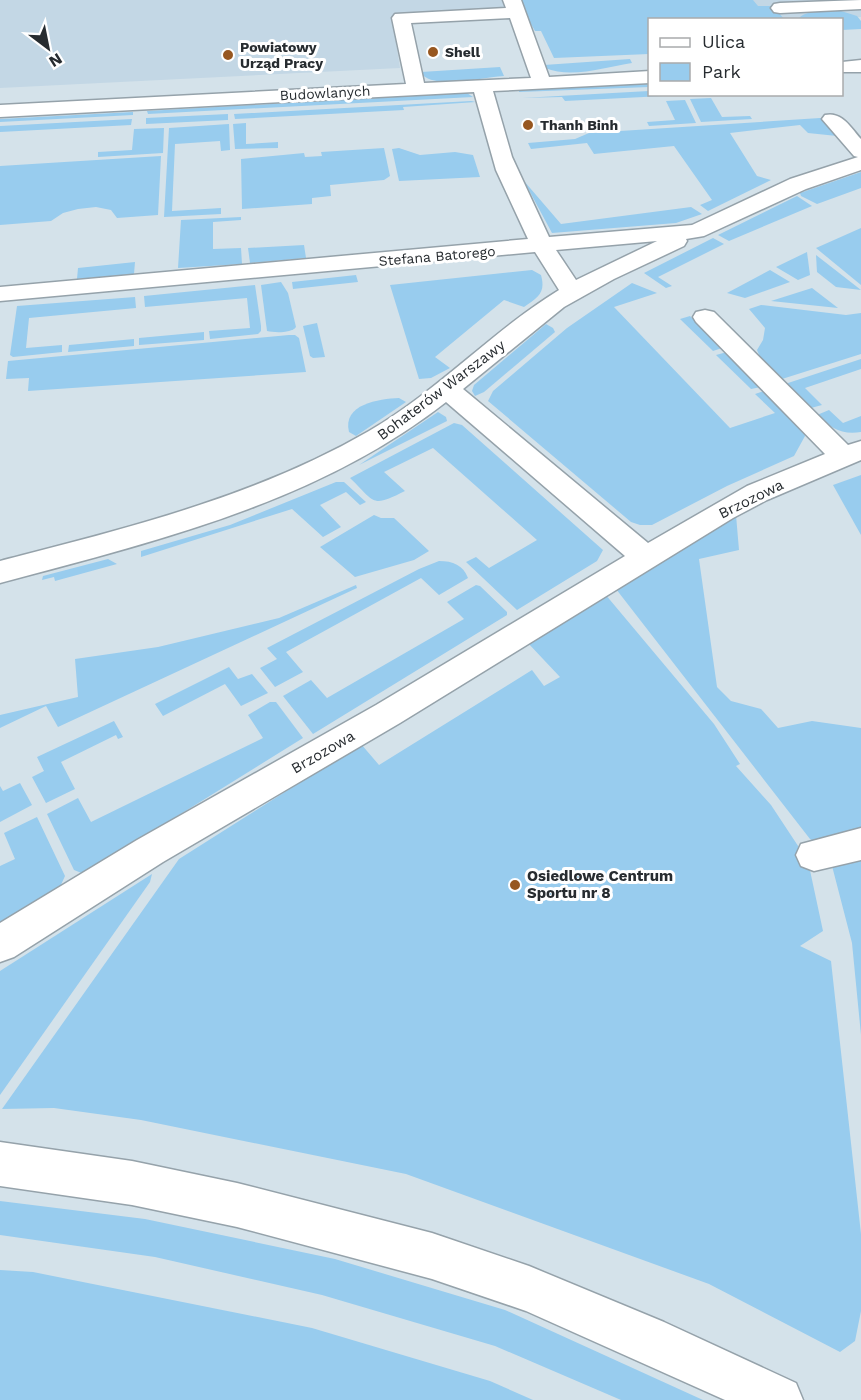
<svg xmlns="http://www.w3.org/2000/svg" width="861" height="1400" viewBox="0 0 861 1400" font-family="'Work Sans',sans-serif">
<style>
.built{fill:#c3d7e5}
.green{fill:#98ccee}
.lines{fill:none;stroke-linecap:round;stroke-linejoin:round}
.minor-casing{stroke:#95a2aa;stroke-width:3}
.minor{fill:#fff;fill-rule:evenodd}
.poi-dot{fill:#975720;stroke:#fff;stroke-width:2}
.labels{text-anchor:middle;stroke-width:6;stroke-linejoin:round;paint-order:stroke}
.far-poi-label{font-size:14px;font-weight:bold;fill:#272c30;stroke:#fff;text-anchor:start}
.far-street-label{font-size:14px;fill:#272c30;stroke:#fff}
.street-label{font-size:15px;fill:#272c30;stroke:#fff}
.poi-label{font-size:15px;font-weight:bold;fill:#272c30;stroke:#fff;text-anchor:start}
</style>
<rect width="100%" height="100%" fill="#d4e2ea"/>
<g class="built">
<path d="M 0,0 L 502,0 L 506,11 L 392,17 L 400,68 L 0,88 Z"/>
<path d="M 737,0 L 861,0 L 861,17 L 736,20 Z"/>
</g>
<g class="green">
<path d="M 517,0 L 753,0 L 758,6 L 773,6 L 784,19 L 650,20 L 649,54 L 554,58 L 541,31 L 535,31 Z"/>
<path d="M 841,11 L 857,16 L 861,21 L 861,29 L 842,30 L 842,20 L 798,19 C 807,9 828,11 841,11 Z"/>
<path d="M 630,59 L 632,63 C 605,67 572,79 545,68 L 544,65 Z"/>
<path d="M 500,67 L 504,76 C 480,77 442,90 422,75 L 421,72 Z"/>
<path d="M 649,84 L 649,87 L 519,92 L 519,90 Z"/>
<path d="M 649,91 L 650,94 L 683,95 L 565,101 L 562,97 L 522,98 Z"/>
<path d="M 467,93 L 473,97 L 148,114 L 147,111 Z"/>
<path d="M 711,98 L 722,117 L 750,116 L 752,119 L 701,122 L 690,99 Z"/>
<path d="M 685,100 L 696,123 L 649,126 L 647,122 L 675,120 L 666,101 Z"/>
<path d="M 471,101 L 476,102 L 403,107 L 404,110 L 235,119 L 234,114 Z"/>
<path d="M 133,112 L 133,115 L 0,122 L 0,119 Z"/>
<path d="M 228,114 L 228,120 L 146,124 L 146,118 Z"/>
<path d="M 820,118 L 830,121 L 837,136 L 808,133 L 800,125 L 730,133 L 757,176 L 771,180 L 708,211 L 700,205 L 712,200 L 674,146 L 594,154 L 587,143 L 531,149 L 528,143 L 575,139 L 589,133 Z"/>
<path d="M 132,119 L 131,125 L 0,132 L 0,126 Z"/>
<path d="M 246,123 L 246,144 L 278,142 L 278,148 L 235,149 L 233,124 Z"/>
<path d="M 229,124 L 230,150 L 221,151 L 220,141 L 175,144 L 172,211 L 221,208 L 221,214 L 164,217 L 169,128 Z"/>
<path d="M 164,128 L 163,153 L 98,157 L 98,152 L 132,150 L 134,129 Z"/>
<path d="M 384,148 L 390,176 L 384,180 L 330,185 L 331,196 L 312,198 L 312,204 L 242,209 L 241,159 L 304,153 L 305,157 L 322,156 L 321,152 Z"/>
<path d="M 399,148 L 420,155 L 455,152 L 473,155 L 480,177 L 399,181 L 392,149 Z"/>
<path d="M 161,156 L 158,215 L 117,218 L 111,210 L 96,207 L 78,209 L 63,213 L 51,221 L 0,225 L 0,166 Z"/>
<path d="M 861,172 L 861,188 L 817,204 L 801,196 L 800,193 Z"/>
<path d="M 524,181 L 561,224 L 691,207 L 702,214 L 676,223 L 552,233 Z"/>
<path d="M 797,196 L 812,206 L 729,241 L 718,235 Z"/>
<path d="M 241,217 L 241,220 L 213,222 L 213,249 L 241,248 L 242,264 L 178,268 L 181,220 Z"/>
<path d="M 861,228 L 861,285 L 816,248 Z"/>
<path d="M 713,238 L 724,244 L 658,277 L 672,286 L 666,288 L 644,273 Z"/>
<path d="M 304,245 L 306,258 L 250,263 L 248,248 Z"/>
<path d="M 807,252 L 810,275 L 798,280 L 776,267 Z"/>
<path d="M 816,255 L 861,290 L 836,287 L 817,272 Z"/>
<path d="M 135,262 L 134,274 L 77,279 L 78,268 Z"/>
<path d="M 532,270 L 541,275 C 546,293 538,297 524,307 L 504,300 L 435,357 L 450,368 L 431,378 L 419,379 L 390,285 Z"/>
<path d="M 770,270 L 790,282 L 745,298 L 727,293 Z"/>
<path d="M 356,275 L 358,282 L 293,289 L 292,282 Z"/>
<path d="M 281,282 L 288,293 L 296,327 C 292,333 275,333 267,331 L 261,285 Z"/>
<path d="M 632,283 L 657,293 L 614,307 L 730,428 L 775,413 L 755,394 L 764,391 L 804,431 L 805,436 L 794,456 L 727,486 L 652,525 L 640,525 L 631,522 L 488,401 L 493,391 L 567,328 Z"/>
<path d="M 255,285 L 261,326 L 261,331 L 258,334 L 210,339 L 209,331 L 250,328 L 247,298 L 145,307 L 144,296 Z"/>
<path d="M 812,288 L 838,308 L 771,301 Z"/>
<path d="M 135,297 L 136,308 L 29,318 L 26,348 L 62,345 L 62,352 L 13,357 L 10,355 L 17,306 Z"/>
<path d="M 761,305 L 846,315 L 861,313 L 861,354 L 782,379 L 760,357 L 757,350 L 763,340 L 765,328 L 749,309 Z"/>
<path d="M 690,316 L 722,348 L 713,351 L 680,319 Z"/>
<path d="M 317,323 L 325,357 L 313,358 L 310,356 L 303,326 Z"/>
<path d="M 546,324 L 553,328 L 555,332 L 484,392 L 475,396 L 472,391 L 474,385 Z"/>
<path d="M 204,332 L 204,340 L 139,345 L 139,338 Z"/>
<path d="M 289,335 L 295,335 L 299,338 L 306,372 L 28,391 L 29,378 L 6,379 L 8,361 Z"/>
<path d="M 134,339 L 134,346 L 68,352 L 69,345 Z"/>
<path d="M 727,352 L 761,387 L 751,389 L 716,355 Z"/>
<path d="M 861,359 L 861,369 L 805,388 L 822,405 L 811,408 L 785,384 Z"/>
<path d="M 399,398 L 406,402 L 356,436 L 349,432 C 342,404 379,399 399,398 Z"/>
<path d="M 829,410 L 843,423 L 861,416 L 861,432 C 841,435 831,428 817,415 Z"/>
<path d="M 438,412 L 446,417 L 447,421 L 359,465 Z"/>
<path d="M 454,423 L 462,425 L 603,550 L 597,561 L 517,610 L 466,562 L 476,557 L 489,568 L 537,540 L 433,448 L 384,472 L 405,491 C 371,508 376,503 350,478 Z"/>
<path d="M 861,475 L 861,535 L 833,485 Z"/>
<path d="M 336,482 L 344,482 L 366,502 L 360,505 L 346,492 L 320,505 L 341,527 L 323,537 L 292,509 L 141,557 L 141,551 L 230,525 Z"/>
<path d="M 374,515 L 381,518 L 394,518 L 429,551 L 414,560 L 355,577 L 320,547 Z"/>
<path d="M 736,515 L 739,550 L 699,559 L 717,687 L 731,701 L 761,709 L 778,728 L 812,721 L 861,728 L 861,835 L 820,845 L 810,839 L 616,589 Z"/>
<path d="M 108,559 L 117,564 L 55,581 L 54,577 L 42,580 L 43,576 Z"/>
<path d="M 439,561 C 453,561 463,565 468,578 L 439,595 L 421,578 L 286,652 L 303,672 L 275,687 L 260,668 L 277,659 L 267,648 L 419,569 Z"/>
<path d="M 356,585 L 357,588 L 58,727 L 46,706 L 0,728 L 0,715 L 78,697 L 75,659 L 158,647 L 279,618 Z"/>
<path d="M 476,585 L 480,586 L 507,612 L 507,615 L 313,734 L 283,696 L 311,680 L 327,698 L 464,619 L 447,602 Z"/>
<path d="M 605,594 L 714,724 L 740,764 L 736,766 L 771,805 L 808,861 L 823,931 L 800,946 L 831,961 L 861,1234 L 861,1311 L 855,1341 L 840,1352 L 709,1284 L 406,1174 L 141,1120 L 54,1108 L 2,1109 L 179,859 L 361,744 L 379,765 L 532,670 L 544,686 L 560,677 L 527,642 Z"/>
<path d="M 229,667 L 238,679 L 252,674 L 268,693 L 241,706 L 225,684 L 163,716 L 155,704 Z"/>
<path d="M 270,702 L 276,702 L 303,738 L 84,874 L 74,870 L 47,814 L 78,798 L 91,822 L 263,738 L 248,715 Z"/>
<path d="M 114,721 L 123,737 L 118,739 L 116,735 L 61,762 L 75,789 L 46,803 L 32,777 L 44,771 L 37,757 Z"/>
<path d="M 20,783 L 32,805 L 0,822 L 0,786 L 3,791 Z"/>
<path d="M 37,817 L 65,876 L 60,887 L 0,923 L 0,866 L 15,859 L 4,833 Z"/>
<path d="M 861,856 L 861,1035 L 852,943 L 831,862 Z"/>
<path d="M 152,874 L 150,882 L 0,1095 L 0,971 Z"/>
<path d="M 0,1201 L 145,1219 L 335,1259 L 505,1310 L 703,1400 L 621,1400 L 495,1346 L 322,1295 L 155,1257 L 0,1235 Z"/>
<path d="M 0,1270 L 33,1272 L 312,1328 L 490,1381 L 533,1400 L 0,1400 Z"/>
</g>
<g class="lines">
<defs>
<g id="minor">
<path d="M 503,0 L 521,0 L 549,77 L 650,71 L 650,83 L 493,91 L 512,157 L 549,237 L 692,225 L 790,179 L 858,157 L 854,156 L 822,119 L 825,115 C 842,111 851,128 861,139 L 861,170 L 806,189 L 704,236 L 686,239 L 687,241 L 684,246 L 614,279 L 564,307 L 463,389 L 648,543 L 747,486 L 825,454 L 696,322 L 693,317 L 696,312 L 705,310 L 714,312 L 848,445 L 861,441 L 861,460 L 767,500 L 733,518 L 400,723 L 163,862 L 14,957 L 0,962 L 0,923 L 137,840 L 376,705 L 625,556 L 446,402 C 317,503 156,541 0,583 L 0,561 C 127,528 255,497 369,431 C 438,391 492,331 559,290 L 535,252 L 0,301 L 0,287 L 528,239 L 496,170 L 474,92 L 0,117 L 0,105 L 406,84 L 392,18 L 395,14 L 506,8 ZM 510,18 L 531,78 L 424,83 L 411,23 ZM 657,241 L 576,280 L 556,250 Z"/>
<path d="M 861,0 L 861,9 L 780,13 L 774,12 L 771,8 L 774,4 L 780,3 Z"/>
<path d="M 861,60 L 861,72 L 842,72 L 842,62 Z"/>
<path d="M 861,828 L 861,860 L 814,871 L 801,866 L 796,855 L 801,844 Z"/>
<path d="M 0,1142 L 132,1161 L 237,1183 L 432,1233 L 529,1266 L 664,1322 L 796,1383 L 803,1400 L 725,1400 L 526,1311 L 432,1279 L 237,1227 L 132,1205 L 0,1186 Z"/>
</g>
</defs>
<use href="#minor" class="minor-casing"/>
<use href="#minor" class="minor"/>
</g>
<g class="poi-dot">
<circle cx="433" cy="52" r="6"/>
<circle cx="228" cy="55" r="6"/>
<circle cx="528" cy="125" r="6"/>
<circle cx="515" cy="885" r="6"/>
</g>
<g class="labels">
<g class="far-poi-label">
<text x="240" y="52">Powiatowy<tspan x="240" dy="16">Urząd Pracy</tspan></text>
<text x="445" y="57">Shell</text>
<text x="540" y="130">Thanh Binh</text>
</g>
<g class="far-street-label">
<text transform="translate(325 93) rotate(-3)" y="5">Budowlanych</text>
<text transform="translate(437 256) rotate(-5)" y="5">Stefana Batorego</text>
</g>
<g class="street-label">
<text transform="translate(441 390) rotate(-37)" y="5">Bohaterów Warszawy</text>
<text transform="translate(751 499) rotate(-26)" y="5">Brzozowa</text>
<text transform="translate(323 752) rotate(-30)" y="5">Brzozowa</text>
</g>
<g class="poi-label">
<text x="527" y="881">Osiedlowe Centrum<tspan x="527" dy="17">Sportu nr 8</tspan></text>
</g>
</g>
<rect x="648" y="18" width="195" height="78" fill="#ffffff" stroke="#a9abac" stroke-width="1.5"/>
<rect x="660" y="38" width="30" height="9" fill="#ffffff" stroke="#a9abac" stroke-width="1.5"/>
<text x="702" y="48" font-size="18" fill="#272c30">Ulica</text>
<rect x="660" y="63" width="30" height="18" fill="#98ccee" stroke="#a9abac" stroke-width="1.5"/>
<text x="702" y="78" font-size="18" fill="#272c30">Park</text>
<g transform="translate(48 48) rotate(148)" stroke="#ffffff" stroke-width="4.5" paint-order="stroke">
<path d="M0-4.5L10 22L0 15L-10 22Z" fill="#272c30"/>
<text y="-9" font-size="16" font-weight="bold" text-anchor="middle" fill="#272c30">N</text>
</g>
</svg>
